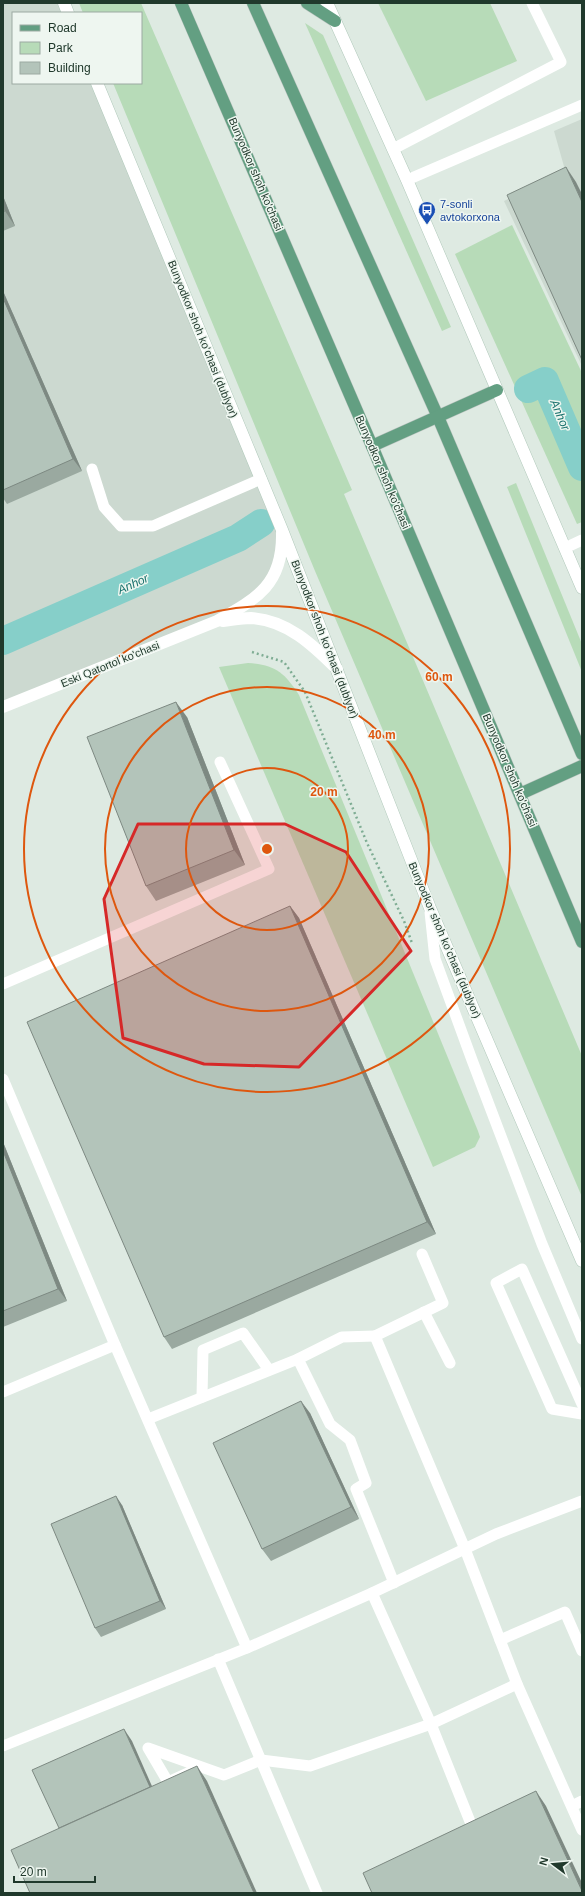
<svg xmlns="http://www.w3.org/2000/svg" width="585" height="1896" viewBox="0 0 585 1896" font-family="Arial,sans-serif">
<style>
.built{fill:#ccd9d0}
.green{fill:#b7dbb8}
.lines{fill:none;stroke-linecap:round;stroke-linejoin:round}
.canal{stroke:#86cfc9;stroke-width:28}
.secondary-casing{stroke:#b1c9bb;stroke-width:13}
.primary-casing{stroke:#bcc4c0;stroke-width:13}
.path{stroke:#7fad94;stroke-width:2.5;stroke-dasharray:2 3;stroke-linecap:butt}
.lane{stroke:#fff;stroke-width:11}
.street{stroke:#fff;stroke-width:12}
.secondary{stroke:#fff;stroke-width:12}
.primary{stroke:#639f82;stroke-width:12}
.wall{fill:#9aa9a0}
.shaded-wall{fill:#7d8982}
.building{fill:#b3c4ba;stroke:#7d8982}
.marked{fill:#d62828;fill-opacity:0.2;stroke:#d62828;stroke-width:3;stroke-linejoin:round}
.ring{fill:none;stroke:#de570e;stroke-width:2}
.labels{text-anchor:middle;stroke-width:3;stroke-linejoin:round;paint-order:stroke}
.street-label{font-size:11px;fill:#20392c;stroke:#eef6f0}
.transit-label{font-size:11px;fill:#164399;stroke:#eef6f0;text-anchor:start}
.water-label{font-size:12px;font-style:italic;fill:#1b736e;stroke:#eef6f0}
.centre{fill:#de570e;stroke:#eef6f0;stroke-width:2}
.ring-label{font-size:12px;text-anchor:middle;font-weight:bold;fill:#de570e;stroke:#eef6f0;stroke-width:3;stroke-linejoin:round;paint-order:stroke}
</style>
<rect width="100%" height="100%" fill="#deeae2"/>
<g class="built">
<path d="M 3,3 L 64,3 L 68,13 L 13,13 L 13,83 L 97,83 L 282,530 L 278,570 L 238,610 L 3,707 Z"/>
<path d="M 582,119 L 582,366 L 504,201 L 565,170 L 554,131 Z"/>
</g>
<g class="green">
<path d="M 79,3 L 141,3 L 352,490 L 344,494 L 582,1056 L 582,1197 L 315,571 L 113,83 L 141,83 L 141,13 L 83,13 Z"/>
<path d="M 378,3 L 490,3 L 517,61 L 426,101 Z"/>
<path d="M 305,23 L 323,35 L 451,327 L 442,331 Z"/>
<path d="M 512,225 L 582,373 L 582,522 L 577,524 L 455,254 Z"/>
<path d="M 516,483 L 582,644 L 582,672 L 507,487 Z"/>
<path d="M 248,663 C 275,665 284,672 299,695 L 478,1131 L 480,1137 L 475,1147 L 433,1167 L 219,667 Z"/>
</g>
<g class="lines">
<g class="canal">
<path d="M 528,389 L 545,381 L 582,467"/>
<path d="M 3,641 L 238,538 L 261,523"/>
</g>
<defs>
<g id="secondary">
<path d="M 64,3 L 68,13"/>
<path d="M 327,3 L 407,180 L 582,588"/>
<path d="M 97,83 L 282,530 L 430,908 L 582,1261"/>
</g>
<g id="primary">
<path d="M 181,3 L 372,446 L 582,942"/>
<path d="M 253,3 L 438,417 L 582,754"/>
<path d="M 307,3 L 335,21"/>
<path d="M 372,446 L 497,390"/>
<path d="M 520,794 L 582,766"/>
</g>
</defs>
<use href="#secondary" class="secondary-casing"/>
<use href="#primary" class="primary-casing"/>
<path class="path" d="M 252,652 L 284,662 L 305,692 L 367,843 L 404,921 L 412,943"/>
<g class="lane">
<path d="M 393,149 L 561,62 L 532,3"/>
<path d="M 407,180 L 582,105"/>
<path d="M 92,469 L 104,507 L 121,526 L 153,526 L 261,479"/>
<path d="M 565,548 L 582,540"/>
<path d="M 430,912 L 435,959 L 472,1060 L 542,1244 L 582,1339"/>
<path d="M 3,984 L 269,869 L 220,762"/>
<path d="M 3,1079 L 115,1345 L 247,1648 L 3,1746"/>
<path d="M 422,1254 L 443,1303 L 375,1336 L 465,1549 L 517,1684 L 582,1830"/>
<path d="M 424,1312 L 450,1363"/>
<path d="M 375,1336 L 342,1337 L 298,1359 L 330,1424 L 350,1440 L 366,1483 L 356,1489 L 394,1583"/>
<path d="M 3,1392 L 115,1345"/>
<path d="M 202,1397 L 203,1350 L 243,1333 L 269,1370"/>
<path d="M 582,1404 L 522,1269 L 496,1283 L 552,1409 L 582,1414"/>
<path d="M 148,1419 L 298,1359"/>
<path d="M 500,1640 L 565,1612 L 582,1651"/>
<path d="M 247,1648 L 372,1593"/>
<path d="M 218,1659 L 317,1893"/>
<path d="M 201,1767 L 168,1782 L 148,1748 L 224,1775 L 261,1760 L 310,1766 L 431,1724 L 517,1684"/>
<path d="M 572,1806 L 582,1801"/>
<path d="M 475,1834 L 431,1724 L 372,1593 L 496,1534 L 582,1501"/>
</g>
<g class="street">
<path d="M 223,621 C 232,620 241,618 251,618 C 287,620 313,645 337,669"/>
<path d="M 3,707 L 217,621 C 258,598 283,584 282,533"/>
</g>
<use href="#secondary" class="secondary"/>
<use href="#primary" class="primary"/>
</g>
<g class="wall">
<path d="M 3,196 L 15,226 L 3,231 Z"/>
<path d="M 3,291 L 82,471 L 7,504 L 3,498 Z"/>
<path d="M 187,717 L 245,865 L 156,901 L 146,886 Z"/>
<path d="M 290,906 L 299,918 L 436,1234 L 172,1349 L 164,1337 Z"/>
<path d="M 3,1142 L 67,1301 L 3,1327 Z"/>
<path d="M 310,1413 L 359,1519 L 271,1561 L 262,1549 Z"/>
<path d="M 122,1505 L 166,1609 L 101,1637 L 95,1628 Z"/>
</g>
<g class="shaded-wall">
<path d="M 566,167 L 576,182 L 582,194 L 582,202 Z"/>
<path d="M 3,196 L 15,226 L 5,211 L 3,206 Z"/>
<path d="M 3,291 L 82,471 L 73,459 L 3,298 Z"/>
<path d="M 176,702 L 187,717 L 245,865 L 234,850 Z"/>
<path d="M 290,906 L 299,918 L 436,1234 L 427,1222 Z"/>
<path d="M 3,1142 L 67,1301 L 58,1289 L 3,1151 Z"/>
<path d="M 301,1401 L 310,1413 L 359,1519 L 351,1507 Z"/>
<path d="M 116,1496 L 122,1505 L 166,1609 L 160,1601 Z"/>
<path d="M 124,1729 L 132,1741 L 159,1802 L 151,1790 Z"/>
<path d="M 197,1766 L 207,1781 L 257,1893 L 254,1893 Z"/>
<path d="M 536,1791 L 546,1806 L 582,1883 L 582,1891 Z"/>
</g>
<g class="building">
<path d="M 566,167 L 582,202 L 582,360 L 507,195 Z"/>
<path d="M 3,206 L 5,211 L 3,212 Z"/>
<path d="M 3,298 L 73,459 L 3,490 Z"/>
<path d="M 176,702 L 234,850 L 146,886 L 87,737 Z"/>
<path d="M 290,906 L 427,1222 L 164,1337 L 27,1022 Z"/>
<path d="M 3,1151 L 58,1289 L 3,1311 Z"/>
<path d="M 301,1401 L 351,1507 L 262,1549 L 213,1443 Z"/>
<path d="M 116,1496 L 160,1601 L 95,1628 L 51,1524 Z"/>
<path d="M 124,1729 L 150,1787 L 59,1828 L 32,1770 Z"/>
<path d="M 197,1766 L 254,1893 L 30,1893 L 11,1850 Z"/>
<path d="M 536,1791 L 582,1891 L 582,1893 L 372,1893 L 363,1873 Z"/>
</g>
<path class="marked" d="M 138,824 L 285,824 L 346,852 L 411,951 L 299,1067 L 204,1064 L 123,1038 L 104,899 Z"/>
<g class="ring">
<circle cx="267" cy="849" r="81"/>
<circle cx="267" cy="849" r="162"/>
<circle cx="267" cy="849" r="243"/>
</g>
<defs>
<symbol id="bus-pin" viewBox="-11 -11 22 30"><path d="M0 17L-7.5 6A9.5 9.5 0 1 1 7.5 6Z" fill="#1a4fb4" stroke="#eef6f0"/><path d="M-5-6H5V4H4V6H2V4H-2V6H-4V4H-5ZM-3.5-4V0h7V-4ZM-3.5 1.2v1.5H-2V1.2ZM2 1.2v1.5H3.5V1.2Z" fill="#fff"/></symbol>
</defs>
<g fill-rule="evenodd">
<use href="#bus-pin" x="417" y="200" width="20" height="27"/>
</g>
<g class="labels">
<g class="street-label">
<text transform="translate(256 174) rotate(67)" y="4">Bunyodkor shoh ko'chasi</text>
<text transform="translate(203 339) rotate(68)" y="4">Bunyodkor shoh koʻchasi (dublyor)</text>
<text transform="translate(383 472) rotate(67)" y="4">Bunyodkor shoh ko'chasi</text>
<text transform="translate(325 639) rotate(69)" y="4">Bunyodkor shoh koʻchasi (dublyor)</text>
<text transform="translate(110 664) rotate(-22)" y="4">Eski Qatortol ko'chasi</text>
<text transform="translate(510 770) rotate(67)" y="4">Bunyodkor shoh ko'chasi</text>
<text transform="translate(445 940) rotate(67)" y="4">Bunyodkor shoh koʻchasi (dublyor)</text>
</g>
<g class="transit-label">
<text x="440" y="208">7-sonli<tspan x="440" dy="13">avtokorxona</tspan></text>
</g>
<g class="water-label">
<text transform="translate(560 415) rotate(67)" y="4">Anhor</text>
<text transform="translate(133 584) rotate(-24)" y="4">Anhor</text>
</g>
</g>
<circle cx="267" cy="849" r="6" class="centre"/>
<g class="ring-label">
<text x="439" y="681">60 m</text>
<text x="382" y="739">40 m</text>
<text x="324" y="796">20 m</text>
</g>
<rect width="585" height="1896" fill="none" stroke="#20392c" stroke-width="8"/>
<rect x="12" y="12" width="130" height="72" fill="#eef6f0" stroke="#9caaa2"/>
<rect x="20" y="25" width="20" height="6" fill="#639f82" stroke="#9caaa2"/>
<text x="48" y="32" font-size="12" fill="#20392c">Road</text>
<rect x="20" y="42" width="20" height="12" fill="#b7dbb8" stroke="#9caaa2"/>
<text x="48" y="52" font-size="12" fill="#20392c">Park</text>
<rect x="20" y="62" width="20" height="12" fill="#b3c4ba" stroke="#9caaa2"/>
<text x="48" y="72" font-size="12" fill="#20392c">Building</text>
<g transform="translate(553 1864) rotate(286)" stroke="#eef6f0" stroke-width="3" paint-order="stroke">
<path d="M0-3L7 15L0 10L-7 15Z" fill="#20392c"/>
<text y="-6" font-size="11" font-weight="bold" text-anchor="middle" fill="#20392c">N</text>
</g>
<path d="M14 1876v6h81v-6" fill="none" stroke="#20392c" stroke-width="2"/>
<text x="20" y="1876" font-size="12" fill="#20392c" stroke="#eef6f0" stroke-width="3" paint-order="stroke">20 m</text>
</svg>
